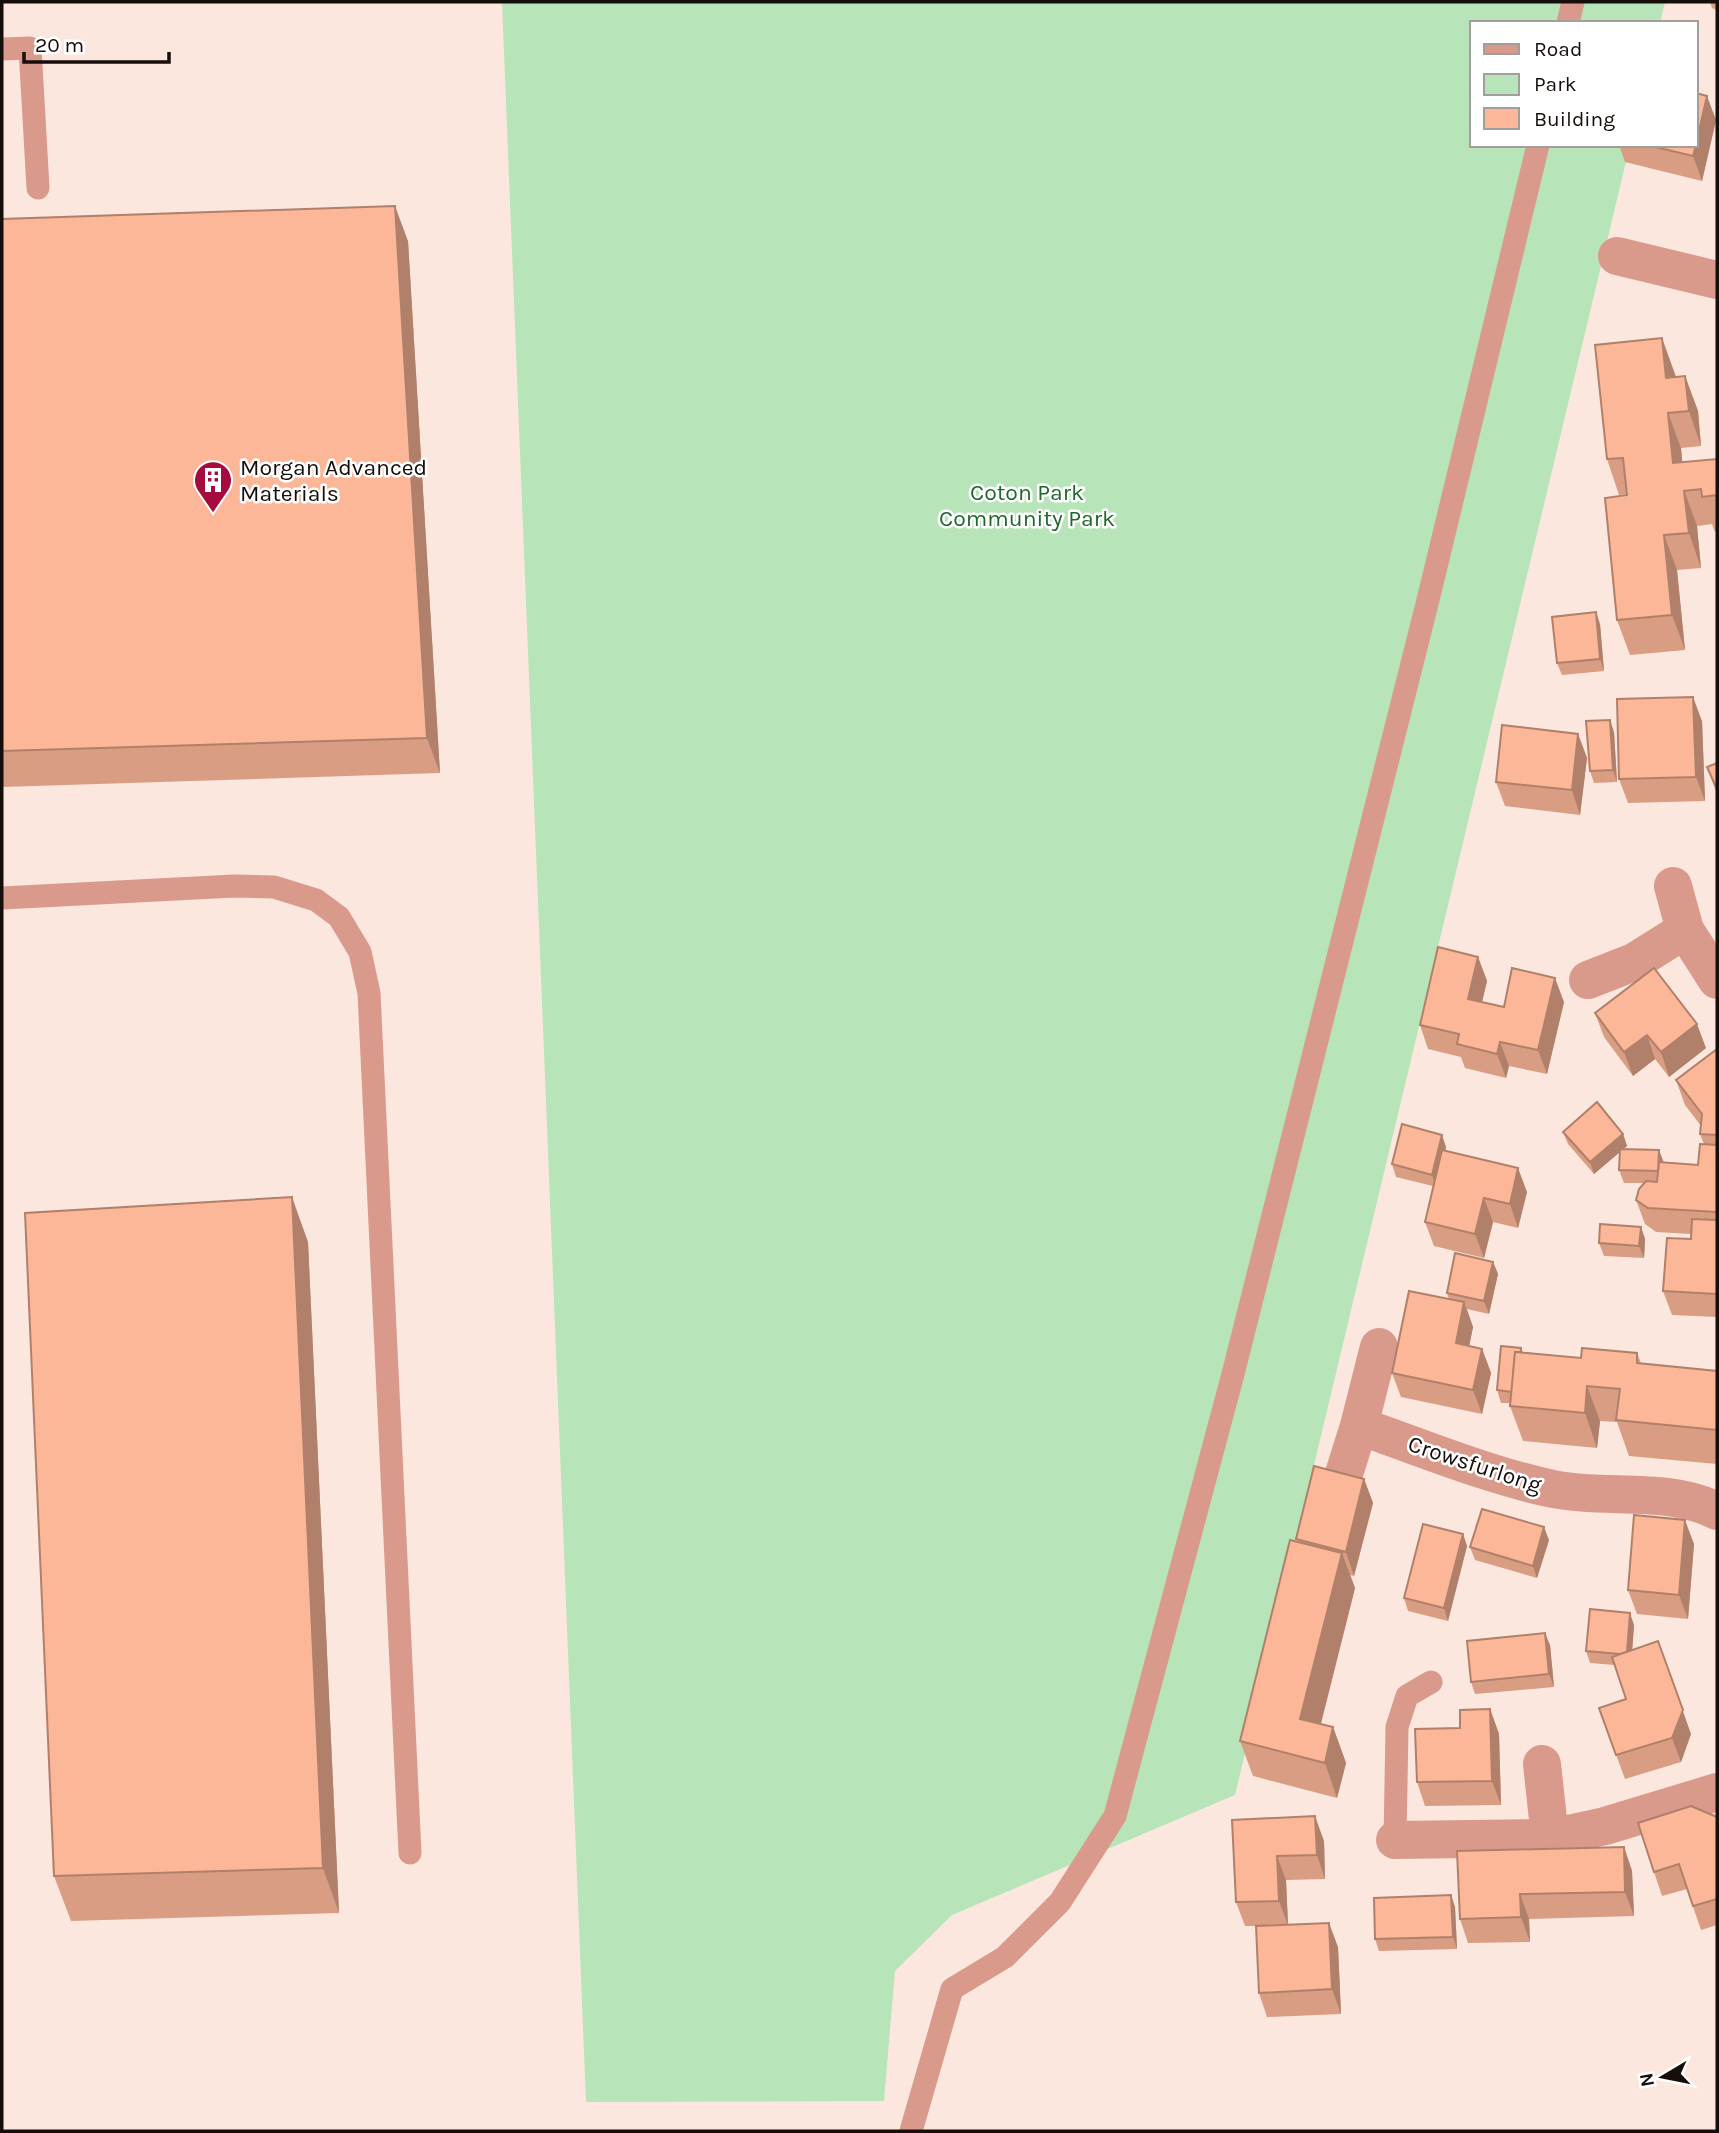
<svg xmlns="http://www.w3.org/2000/svg" width="1719" height="2133" viewBox="0 0 1719 2133" font-family="Karla,sans-serif">
<style>
.green{fill:#b8e4ba}
.lines{fill:none;stroke-linecap:round;stroke-linejoin:round}
.service{stroke:#d99a8c;stroke-width:23}
.minor{stroke:#d99a8c;stroke-width:38}
.wall{fill:#d99d83}
.shaded-wall{fill:#b0806a}
.building{fill:#fcb798;stroke:#b0806a;stroke-width:2}
.labels{text-anchor:middle;stroke-width:5;stroke-linejoin:round;paint-order:stroke}
.poi-label{font-size:23px;fill:#150e0b;stroke:#fff;text-anchor:start}
.park-label{font-size:23px;fill:#21672c;stroke:#fff}
.street-label{font-size:23px;fill:#150e0b;stroke:#fff}
</style>
<rect width="100%" height="100%" fill="#fbe7de"/>
<path class="green" d="M 502,2 L 1665,2 L 1660,23 L 1472,23 L 1472,145 L 1630,145 L 1235,1795 L 952,1915 L 895,1971 L 884,2101 L 586,2102 Z"/>
<g class="lines">
<g class="service">
<path d="M 1568,23 L 1573,2"/>
<path d="M 2,49 L 30,48 L 38,188"/>
<path d="M 2,898 L 234,886 L 274,887 L 316,900 L 339,917 L 360,952 L 369,993 L 410,1853"/>
<path d="M 1395,1840 L 1397,1727 L 1407,1696 L 1431,1682"/>
<path d="M 911,2131 L 952,1989 L 1005,1957 L 1060,1902 L 1115,1816 L 1233,1374 L 1428,600 L 1538,145"/>
</g>
<g class="minor">
<path d="M 1617,256 L 1717,280"/>
<path d="M 1673,886 L 1685,930 L 1717,980"/>
<path d="M 1588,980 L 1634,962 L 1685,930"/>
<path d="M 1359,1426 C 1423,1448 1487,1475 1553,1489 C 1607,1500 1667,1486 1717,1511"/>
<path d="M 1342,1480 L 1359,1426 L 1379,1347"/>
<path d="M 1542,1764 L 1550,1838"/>
<path d="M 1395,1840 L 1550,1838 L 1605,1826 L 1717,1792"/>
</g>
</g>
<g class="wall">
<path d="M 1710,2 L 1717,2 L 1717,10 L 1712,8 Z"/>
<path d="M 1716,120 L 1702,181 L 1625,162 L 1619,145 L 1696,145 Z"/>
<path d="M 2,219 L 408,241 L 440,773 L 2,787 Z"/>
<path d="M 1675,374 L 1676,377 L 1685,376 L 1698,411 L 1701,446 L 1681,448 L 1682,462 L 1717,459 L 1717,531 L 1715,532 L 1712,524 L 1697,526 L 1701,568 L 1677,570 L 1685,650 L 1630,655 L 1617,620 L 1627,494 L 1619,495 L 1607,459 Z"/>
<path d="M 1600,624 L 1604,671 L 1562,675 L 1557,663 Z"/>
<path d="M 1702,721 L 1705,801 L 1628,803 L 1619,779 Z"/>
<path d="M 1614,732 L 1617,782 L 1594,783 L 1590,771 Z"/>
<path d="M 1578,734 L 1587,758 L 1580,815 L 1505,806 L 1496,782 Z"/>
<path d="M 1717,763 L 1717,794 L 1707,767 Z"/>
<path d="M 1478,957 L 1487,981 L 1482,1002 L 1504,1007 L 1564,1002 L 1547,1074 L 1509,1066 L 1506,1078 L 1465,1068 L 1461,1057 L 1428,1049 L 1420,1025 Z"/>
<path d="M 1595,1013 L 1706,1048 L 1669,1077 L 1655,1059 L 1633,1076 L 1604,1037 Z"/>
<path d="M 1717,1049 L 1717,1317 L 1672,1315 L 1663,1291 L 1691,1239 L 1691,1234 L 1656,1232 L 1645,1224 L 1636,1200 L 1644,1183 L 1624,1183 L 1619,1170 L 1620,1152 L 1594,1174 L 1568,1144 L 1563,1132 L 1623,1134 L 1627,1146 L 1623,1149 L 1664,1163 L 1698,1165 L 1704,1144 L 1700,1134 L 1701,1126 L 1685,1105 L 1676,1080 Z"/>
<path d="M 1446,1147 L 1445,1151 L 1527,1192 L 1518,1228 L 1493,1222 L 1484,1258 L 1434,1246 L 1425,1222 L 1433,1186 L 1396,1177 L 1392,1164 Z"/>
<path d="M 1641,1227 L 1645,1239 L 1644,1258 L 1604,1256 L 1599,1243 Z"/>
<path d="M 308,1242 L 339,1913 L 71,1921 L 54,1876 Z"/>
<path d="M 1493,1262 L 1498,1274 L 1489,1314 L 1467,1309 L 1473,1327 L 1469,1346 L 1482,1349 L 1491,1373 L 1482,1414 L 1401,1397 L 1392,1373 L 1449,1299 L 1447,1293 Z"/>
<path d="M 1521,1348 L 1523,1352 L 1581,1358 L 1637,1353 L 1641,1363 L 1717,1371 L 1717,1464 L 1629,1456 L 1617,1422 L 1600,1421 L 1597,1448 L 1523,1441 L 1510,1406 L 1510,1403 L 1501,1403 L 1497,1390 Z"/>
<path d="M 1364,1479 L 1373,1503 L 1354,1576 L 1350,1575 L 1355,1588 L 1321,1724 L 1333,1727 L 1346,1763 L 1337,1798 L 1253,1776 L 1240,1741 L 1297,1542 L 1296,1539 Z"/>
<path d="M 1463,1534 L 1467,1546 L 1448,1621 L 1408,1611 L 1404,1598 Z"/>
<path d="M 1549,1540 L 1537,1578 L 1475,1560 L 1470,1547 Z"/>
<path d="M 1694,1544 L 1688,1619 L 1637,1614 L 1628,1590 Z"/>
<path d="M 1634,1625 L 1632,1650 L 1691,1734 L 1681,1762 L 1625,1779 L 1599,1708 L 1626,1699 L 1615,1665 L 1590,1663 L 1586,1651 Z"/>
<path d="M 1550,1645 L 1554,1687 L 1475,1694 L 1471,1682 Z"/>
<path d="M 1490,1709 L 1499,1734 L 1501,1805 L 1425,1806 L 1417,1782 L 1460,1728 Z"/>
<path d="M 1717,1817 L 1717,1925 L 1701,1930 L 1687,1889 L 1662,1896 L 1654,1872 Z"/>
<path d="M 1232,1820 L 1324,1841 L 1325,1879 L 1286,1880 L 1288,1924 L 1338,1947 L 1341,2014 L 1267,2017 L 1259,1993 L 1256,1926 L 1245,1926 L 1236,1902 Z"/>
<path d="M 1624,1847 L 1632,1871 L 1634,1916 L 1529,1919 L 1530,1942 L 1468,1943 L 1460,1919 Z"/>
<path d="M 1455,1907 L 1457,1949 L 1379,1951 L 1375,1939 Z"/>
</g>
<g class="shaded-wall">
<path d="M 1707,96 L 1716,120 L 1702,181 L 1693,156 Z"/>
<path d="M 395,206 L 408,241 L 440,773 L 427,738 Z"/>
<path d="M 1662,338 L 1675,374 L 1679,413 L 1666,378 Z"/>
<path d="M 1685,376 L 1698,411 L 1701,446 L 1689,411 Z"/>
<path d="M 1668,413 L 1681,448 L 1685,493 L 1697,526 L 1701,568 L 1689,533 L 1673,463 Z"/>
<path d="M 1664,535 L 1677,570 L 1685,650 L 1672,615 Z"/>
<path d="M 1596,612 L 1600,624 L 1604,671 L 1600,659 Z"/>
<path d="M 1693,697 L 1702,721 L 1705,801 L 1696,777 Z"/>
<path d="M 1610,720 L 1614,732 L 1617,782 L 1613,770 Z"/>
<path d="M 1578,734 L 1587,758 L 1580,815 L 1572,790 Z"/>
<path d="M 1478,957 L 1487,981 L 1477,1023 L 1468,999 Z"/>
<path d="M 1555,978 L 1564,1002 L 1547,1074 L 1538,1050 Z"/>
<path d="M 1697,1024 L 1706,1048 L 1669,1077 L 1661,1052 Z"/>
<path d="M 1647,1035 L 1655,1059 L 1633,1076 L 1624,1052 Z"/>
<path d="M 1500,1042 L 1509,1066 L 1506,1078 L 1497,1054 Z"/>
<path d="M 1623,1134 L 1627,1146 L 1594,1174 L 1590,1162 Z"/>
<path d="M 1442,1135 L 1446,1147 L 1436,1187 L 1432,1175 Z"/>
<path d="M 1659,1150 L 1664,1163 L 1659,1172 Z"/>
<path d="M 1518,1168 L 1527,1192 L 1518,1228 L 1510,1204 Z"/>
<path d="M 292,1197 L 308,1242 L 339,1913 L 323,1868 Z"/>
<path d="M 1484,1198 L 1493,1222 L 1484,1258 L 1475,1234 Z"/>
<path d="M 1641,1227 L 1645,1239 L 1644,1258 L 1639,1246 Z"/>
<path d="M 1493,1262 L 1498,1274 L 1489,1314 L 1484,1301 Z"/>
<path d="M 1464,1302 L 1473,1327 L 1465,1367 L 1456,1343 Z"/>
<path d="M 1482,1349 L 1491,1373 L 1482,1414 L 1473,1390 Z"/>
<path d="M 1587,1386 L 1600,1421 L 1597,1448 L 1585,1413 Z"/>
<path d="M 1364,1479 L 1373,1503 L 1354,1576 L 1346,1552 Z"/>
<path d="M 1685,1520 L 1694,1544 L 1688,1619 L 1679,1595 Z"/>
<path d="M 1544,1527 L 1549,1540 L 1537,1578 L 1533,1566 Z"/>
<path d="M 1463,1534 L 1467,1546 L 1448,1621 L 1444,1608 Z"/>
<path d="M 1342,1553 L 1355,1588 L 1313,1754 L 1300,1719 Z"/>
<path d="M 1630,1613 L 1634,1625 L 1631,1667 L 1627,1655 Z"/>
<path d="M 1545,1633 L 1550,1645 L 1554,1687 L 1549,1674 Z"/>
<path d="M 1658,1641 L 1691,1734 L 1681,1762 L 1672,1738 Z"/>
<path d="M 1490,1709 L 1499,1734 L 1501,1805 L 1492,1781 Z"/>
<path d="M 1333,1727 L 1346,1763 L 1337,1798 L 1325,1763 Z"/>
<path d="M 1315,1816 L 1324,1841 L 1325,1879 L 1317,1855 Z"/>
<path d="M 1624,1847 L 1632,1871 L 1634,1916 L 1625,1892 Z"/>
<path d="M 1277,1856 L 1286,1880 L 1288,1925 L 1279,1901 Z"/>
<path d="M 1520,1894 L 1529,1919 L 1530,1942 L 1521,1917 Z"/>
<path d="M 1451,1895 L 1455,1907 L 1457,1949 L 1453,1937 Z"/>
<path d="M 1329,1923 L 1338,1947 L 1341,2014 L 1332,1989 Z"/>
</g>
<g class="building">
<path d="M 1696,93 L 1707,96 L 1696,144 Z"/>
<path d="M 1647,145 L 1696,145 L 1693,156 Z"/>
<path d="M 395,206 L 427,738 L 2,751 L 2,219 Z"/>
<path d="M 1662,338 L 1666,378 L 1685,376 L 1689,411 L 1668,413 L 1673,463 L 1717,459 L 1717,495 L 1702,497 L 1701,489 L 1684,491 L 1689,533 L 1664,535 L 1672,615 L 1617,620 L 1605,498 L 1627,495 L 1623,458 L 1607,459 L 1595,345 Z"/>
<path d="M 1596,612 L 1600,659 L 1557,663 L 1552,617 Z"/>
<path d="M 1693,697 L 1696,777 L 1619,779 L 1617,699 Z"/>
<path d="M 1610,720 L 1613,770 L 1590,771 L 1586,721 Z"/>
<path d="M 1502,725 L 1578,734 L 1572,790 L 1496,782 Z"/>
<path d="M 1717,763 L 1717,789 L 1707,767 Z"/>
<path d="M 1438,947 L 1478,957 L 1468,999 L 1504,1007 L 1512,968 L 1555,978 L 1538,1050 L 1500,1042 L 1497,1054 L 1457,1044 L 1459,1034 L 1420,1025 Z"/>
<path d="M 1654,968 L 1697,1024 L 1661,1052 L 1647,1035 L 1624,1052 L 1595,1013 Z"/>
<path d="M 1717,1049 L 1717,1135 L 1700,1134 L 1702,1114 L 1676,1080 Z"/>
<path d="M 1597,1102 L 1623,1134 L 1590,1162 L 1563,1132 Z"/>
<path d="M 1402,1124 L 1442,1135 L 1432,1175 L 1392,1164 Z"/>
<path d="M 1700,1144 L 1717,1145 L 1717,1212 L 1648,1208 L 1636,1200 L 1639,1189 L 1646,1181 L 1657,1182 L 1659,1162 L 1698,1165 Z"/>
<path d="M 1620,1149 L 1659,1150 L 1658,1171 L 1619,1170 Z"/>
<path d="M 1442,1150 L 1518,1168 L 1510,1204 L 1484,1198 L 1475,1234 L 1425,1222 Z"/>
<path d="M 292,1197 L 323,1868 L 54,1876 L 25,1213 Z"/>
<path d="M 1692,1219 L 1717,1220 L 1717,1294 L 1663,1291 L 1667,1238 L 1691,1239 Z"/>
<path d="M 1600,1224 L 1641,1227 L 1639,1246 L 1599,1243 Z"/>
<path d="M 1455,1253 L 1493,1262 L 1484,1301 L 1447,1293 Z"/>
<path d="M 1409,1291 L 1464,1302 L 1456,1343 L 1482,1349 L 1473,1390 L 1392,1373 Z"/>
<path d="M 1501,1346 L 1521,1348 L 1521,1352 L 1515,1352 L 1512,1392 L 1497,1390 Z"/>
<path d="M 1582,1348 L 1637,1353 L 1637,1363 L 1717,1371 L 1717,1430 L 1616,1420 L 1620,1389 L 1587,1386 L 1585,1413 L 1510,1406 L 1515,1352 L 1581,1358 Z"/>
<path d="M 1314,1466 L 1364,1479 L 1346,1552 L 1296,1539 Z"/>
<path d="M 1482,1509 L 1544,1527 L 1533,1566 L 1470,1547 Z"/>
<path d="M 1634,1515 L 1685,1520 L 1679,1595 L 1628,1590 Z"/>
<path d="M 1423,1524 L 1463,1534 L 1444,1608 L 1404,1598 Z"/>
<path d="M 1290,1540 L 1342,1553 L 1300,1719 L 1333,1727 L 1325,1763 L 1240,1741 Z"/>
<path d="M 1590,1609 L 1630,1613 L 1627,1652 L 1620,1654 L 1586,1651 Z"/>
<path d="M 1545,1633 L 1549,1674 L 1471,1682 L 1467,1641 Z"/>
<path d="M 1658,1641 L 1683,1710 L 1672,1738 L 1616,1755 L 1599,1708 L 1626,1699 L 1612,1657 Z"/>
<path d="M 1490,1709 L 1492,1781 L 1417,1782 L 1415,1729 L 1460,1728 L 1460,1710 Z"/>
<path d="M 1691,1806 L 1717,1817 L 1717,1899 L 1693,1906 L 1679,1864 L 1654,1872 L 1638,1823 Z"/>
<path d="M 1315,1816 L 1317,1855 L 1277,1856 L 1279,1901 L 1236,1902 L 1232,1820 Z"/>
<path d="M 1624,1847 L 1625,1892 L 1520,1894 L 1521,1917 L 1460,1919 L 1457,1851 Z"/>
<path d="M 1451,1895 L 1453,1937 L 1375,1939 L 1374,1898 Z"/>
<path d="M 1329,1923 L 1332,1989 L 1259,1993 L 1256,1926 Z"/>
</g>
<defs>
<symbol id="building-pin" viewBox="-11 -11 22 30"><path d="M0 17L-7.5 6A9.5 9.5 0 1 1 7.5 6Z" fill="#a50b3e" stroke="#fff"/><path d="M-4-6H4V6H1V3H-1V6H-4ZM-2.5-4.3h1.7v1.8h-1.7ZM.8-4.3h1.7v1.8H.8ZM-2.5-1h1.7V.8h-1.7ZM.8-1h1.7V.8H.8Z" fill="#fff"/></symbol>
</defs>
<g fill-rule="evenodd">
<use href="#building-pin" x="191" y="458" width="44" height="60"/>
</g>
<g class="labels">
<g class="poi-label">
<text x="240" y="475">Morgan Advanced<tspan x="240" dy="26">Materials</tspan></text>
</g>
<g class="park-label">
<text x="1027" y="500">Coton Park<tspan x="1027" dy="26">Community Park</tspan></text>
</g>
<g class="street-label">
<text transform="translate(1475 1464) rotate(18)" y="8">Crowsfurlong</text>
</g>
</g>
<rect width="1719" height="2133" fill="none" stroke="#150e0b" stroke-width="7"/>
<rect x="1470" y="21" width="228" height="126" fill="#ffffff" stroke="#a19f9d" stroke-width="2"/>
<rect x="1484" y="44" width="35" height="10" fill="#d99a8c" stroke="#a19f9d" stroke-width="2"/>
<text x="1534" y="56" font-size="21" fill="#150e0b">Road</text>
<rect x="1484" y="74" width="35" height="21" fill="#b8e4ba" stroke="#a19f9d" stroke-width="2"/>
<text x="1534" y="91" font-size="21" fill="#150e0b">Park</text>
<rect x="1484" y="108" width="35" height="21" fill="#fcb798" stroke="#a19f9d" stroke-width="2"/>
<text x="1534" y="126" font-size="21" fill="#150e0b">Building</text>
<g transform="translate(1663 2077) rotate(260)" stroke="#ffffff" stroke-width="5" paint-order="stroke">
<path d="M0-5L12 26L0 18L-12 26Z" fill="#150e0b"/>
<text y="-10" font-size="19" font-weight="bold" text-anchor="middle" fill="#150e0b">N</text>
</g>
<path d="M24 52v10h145v-10" fill="none" stroke="#150e0b" stroke-width="3.5"/>
<text x="35" y="52" font-size="21" fill="#150e0b" stroke="#ffffff" stroke-width="5" paint-order="stroke">20 m</text>
</svg>
